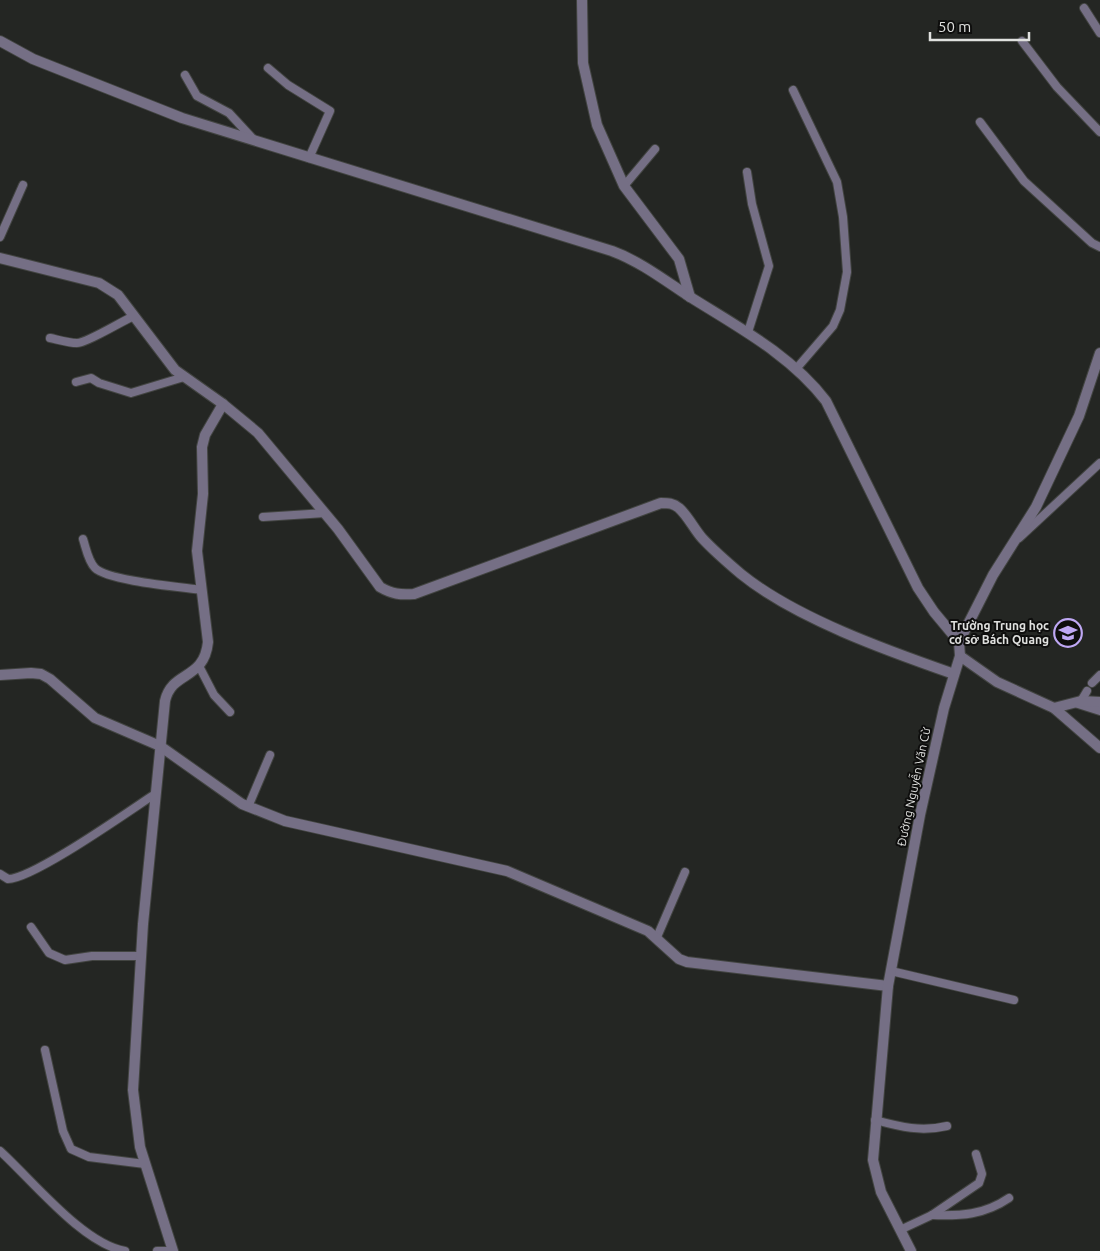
<svg xmlns="http://www.w3.org/2000/svg" width="1100" height="1251" viewBox="0 0 1100 1251" font-family="Ubuntu,sans-serif">
<style>
.lines{fill:none;stroke-linecap:round;stroke-linejoin:round}
.service-casing{stroke:#424441;stroke-width:10}
.minor-casing{stroke:#424441;stroke-width:12}
.tertiary-casing{stroke:#424441;stroke-width:12}
.service{stroke:#756f85;stroke-width:8}
.minor{stroke:#756f85;stroke-width:10}
.tertiary{stroke:#756f85;stroke-width:10}
.labels{text-anchor:middle;stroke-width:4;stroke-linejoin:round;paint-order:stroke}
.poi-label{font-size:12px;font-weight:bold;fill:#e0e1df;stroke:#0e0e0d;text-anchor:end}
.street-label{font-size:12px;fill:#e0e1df;stroke:#0e0e0d}
</style>
<rect width="100%" height="100%" fill="#242623"/>
<g class="lines">
<defs>
<g id="service">
<path d="M 1084,8 L 1100,33"/>
<path d="M 1022,41 L 1057,87 L 1100,132"/>
<path d="M 268,68 L 288,85 L 330,111 L 309,158"/>
<path d="M 185,75 L 197,96 L 229,113 L 254,140"/>
<path d="M 793,90 L 837,182 L 843,217 L 847,272 L 840,310 L 833,326 L 796,369"/>
<path d="M 980,122 L 1024,181 L 1092,243 L 1100,247"/>
<path d="M 747,172 L 752,204 L 769,266 L 748,332"/>
<path d="M 624,186 L 655,149"/>
<path d="M 0,237 L 23,185"/>
<path d="M 50,338 C 59,340 69,343 77,343 C 87,343 122,321 134,316"/>
<path d="M 76,382 L 91,378 L 99,383 L 131,393 L 184,377"/>
<path d="M 263,517 L 325,513"/>
<path d="M 1019,538 L 1100,463"/>
<path d="M 83,539 C 86,548 88,561 95,568 C 108,581 181,587 202,590"/>
<path d="M 199,666 L 214,695 L 230,712"/>
<path d="M 1092,683 L 1100,675"/>
<path d="M 1081,701 L 1087,691"/>
<path d="M 1078,704 L 1100,711"/>
<path d="M 248,807 L 270,755"/>
<path d="M 0,874 L 8,879 C 33,879 129,811 155,794"/>
<path d="M 31,927 L 49,953 L 65,960 L 92,956 L 141,956"/>
<path d="M 657,937 L 685,872"/>
<path d="M 891,971 L 1014,1000"/>
<path d="M 45,1050 L 63,1131 L 71,1149 L 89,1157 L 145,1164"/>
<path d="M 875,1120 C 901,1127 921,1132 947,1126"/>
<path d="M 0,1151 C 32,1180 83,1244 125,1251"/>
<path d="M 932,1215 C 961,1216 984,1215 1009,1198"/>
<path d="M 900,1230 L 932,1215 L 979,1183 L 982,1174 L 976,1154"/>
<path d="M 157,1251 L 173,1251"/>
</g>
<g id="minor">
<path d="M 582,0 L 583,63 L 597,125 L 624,186 L 679,259 L 690,297"/>
<path d="M 0,41 L 33,59 L 182,118 L 612,251 C 639,261 663,279 687,295 C 736,326 790,354 826,401 L 918,588 L 934,612 L 959,642"/>
<path d="M 0,258 L 99,283 L 118,295 L 175,370 L 223,404 L 258,433 L 338,529 L 380,587 C 392,594 400,595 414,594 L 661,503 C 668,503 673,503 679,508 C 688,516 694,529 702,538 C 714,551 728,563 741,574 C 795,618 888,651 954,674"/>
<path d="M 960,656 L 997,682 L 1054,708 L 1100,748"/>
<path d="M 0,675 L 31,673 L 41,674 L 50,679 L 95,718 L 160,746 L 242,804 L 285,821 L 507,871 L 648,931 L 679,959 L 687,962 L 888,986"/>
<path d="M 1054,708 L 1081,701 L 1100,702"/>
<path d="M 173,1251 L 140,1147 L 133,1090 L 143,924 L 165,701 C 172,670 204,681 208,642 L 197,551 L 203,494 L 202,447 L 205,435 L 223,404"/>
</g>
<path id="tertiary" d="M 911,1251 L 881,1192 L 873,1160 L 888,986 L 920,815 L 944,708 L 960,656 L 959,642 L 993,575 L 1036,507 L 1079,416 L 1100,353"/>
</defs>
<use href="#service" class="service-casing"/>
<use href="#minor" class="minor-casing"/>
<use href="#tertiary" class="tertiary-casing"/>
<use href="#service" class="service"/>
<use href="#minor" class="minor"/>
<use href="#tertiary" class="tertiary"/>
</g>
<defs>
<symbol id="school-ring" viewBox="-11 -11 22 22"><circle r="9.5" fill="#0e0e0d" stroke="#bfa8f4" stroke-width="1.5"/><path d="M0-5L7-2L0 1L-7-2ZM-4 1L0 2.5L4 1V4Q0 6-4 4Z" fill="#bfa8f4"/></symbol>
</defs>
<g fill-rule="evenodd">
<use href="#school-ring" x="1052" y="617" width="32" height="32"/>
</g>
<g class="labels">
<g class="poi-label">
<text x="1049" y="630">Trường Trung học<tspan x="1049" dy="14">cơ sở Bách Quang</tspan></text>
</g>
<g class="street-label">
<text transform="translate(914 787) rotate(-78)" y="4">Đường Nguyễn Văn Cừ</text>
</g>
</g>
<path d="M930 32v8h99v-8" fill="none" stroke="#e0e1df" stroke-width="2.5"/>
<text x="938" y="32" font-size="15" fill="#e0e1df" stroke="#0e0e0d" stroke-width="4" paint-order="stroke">50 m</text>
</svg>
